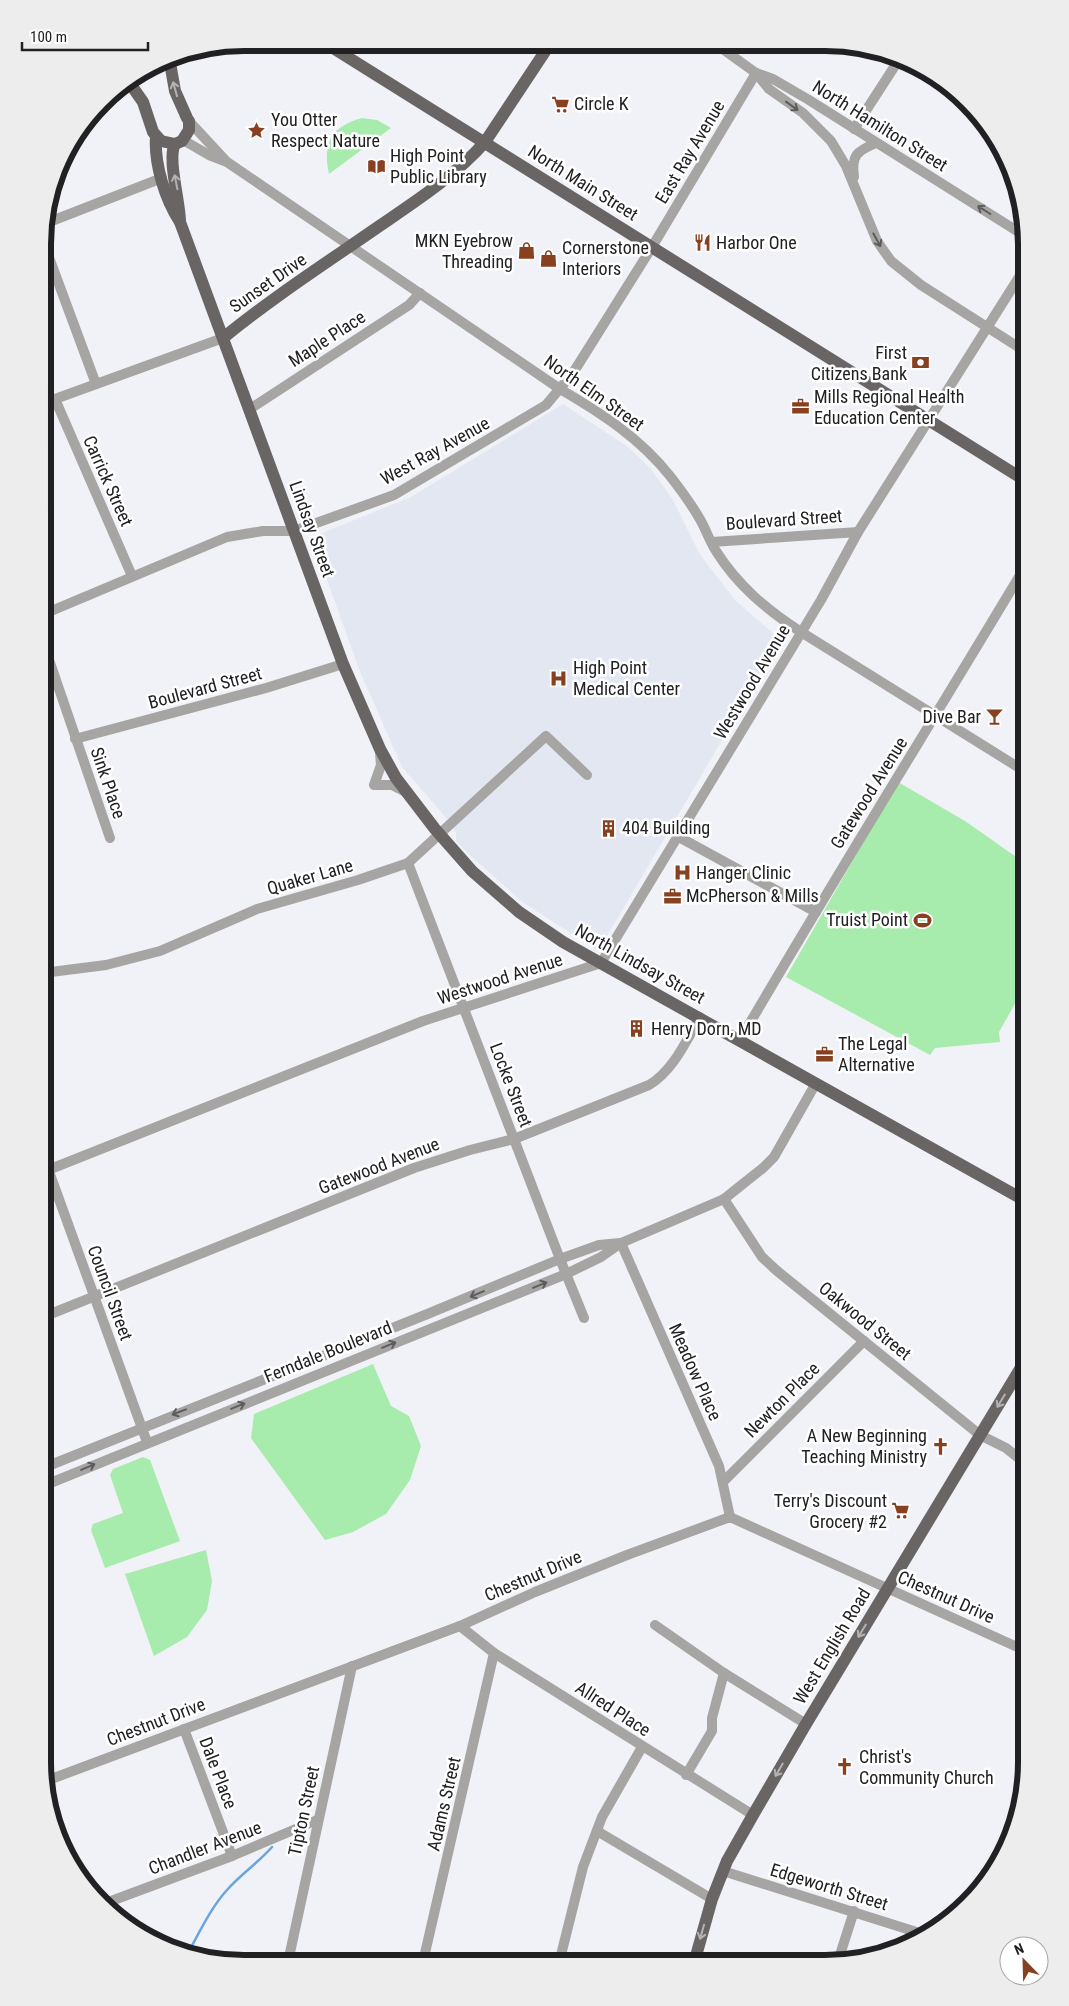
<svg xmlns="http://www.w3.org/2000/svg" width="1069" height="2006" viewBox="0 0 1069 2006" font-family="'Roboto Condensed',sans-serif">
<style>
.built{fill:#e2e7f2}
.green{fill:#a7ecad}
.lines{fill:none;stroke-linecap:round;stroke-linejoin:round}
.stream{stroke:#69a4e3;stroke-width:2.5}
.minor{stroke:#a7a5a4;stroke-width:10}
.major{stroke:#696564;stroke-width:12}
.oneway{stroke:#b4b2b2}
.oneway2{stroke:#5d5c5d}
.labels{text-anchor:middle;stroke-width:5;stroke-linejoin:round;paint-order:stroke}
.poi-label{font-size:18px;fill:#212123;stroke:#fff;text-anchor:start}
.street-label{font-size:18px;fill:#212123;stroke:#fff}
.rim{fill:none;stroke:#212123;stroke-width:6}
</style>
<rect width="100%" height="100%" fill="#f0f2f7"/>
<path class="built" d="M 563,404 L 628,447 L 651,469 L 673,500 L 698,551 L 707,564 L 736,601 L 775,635 L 778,646 L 750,687 L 741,708 L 600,948 L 595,949 L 521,901 L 471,856 L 456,841 L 456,832 L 443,814 L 402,767 L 359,669 L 313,541 L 315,536 L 411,497 Z"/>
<g class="green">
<path d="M 362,118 L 377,120 L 391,128 L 329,174 C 322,143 332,126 362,118 Z"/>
<path d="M 898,782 L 965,821 L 1026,864 L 1026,984 L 999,1032 L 1000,1042 L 935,1048 L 930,1055 L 786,977 Z"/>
<path d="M 373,1364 L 391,1406 L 409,1416 L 421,1446 L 410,1480 L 386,1514 L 353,1532 L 325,1540 L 251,1438 L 254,1414 Z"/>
<path d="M 143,1457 L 150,1460 L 180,1541 L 105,1568 L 91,1530 L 93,1524 L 123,1513 L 110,1475 L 113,1469 Z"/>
<path d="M 206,1550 L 212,1581 L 207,1610 L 187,1637 L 154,1656 L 125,1574 Z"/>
</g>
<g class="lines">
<path class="stream" d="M 188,1953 C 199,1933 212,1906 227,1890 C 241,1874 258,1863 272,1847"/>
<g class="minor">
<path d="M 717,45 L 756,73 L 773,79 L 809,100 L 1025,236"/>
<path d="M 756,73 L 769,89 L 803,113 L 831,141 L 846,166 L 877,241 L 891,261 L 921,285 L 1026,352"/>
<path d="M 187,119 L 225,160"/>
<path d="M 854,129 L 900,58"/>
<path d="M 183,140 L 209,155 L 227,162 L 560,389 C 601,413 640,438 670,476 C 681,490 692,505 701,521 C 706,530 710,542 716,551 C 738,586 767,610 801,632 L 1026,772"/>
<path d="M 854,177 C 851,155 857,151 876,143"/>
<path d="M 44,224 L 162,178"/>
<path d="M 44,244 L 96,384"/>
<path d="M 55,399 L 132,576"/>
<path d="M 44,403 L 223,338"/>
<path d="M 250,409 L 409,305 L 420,293"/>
<path d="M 712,542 L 858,532"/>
<path d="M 44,614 L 227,537 L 263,531 L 294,531 L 394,495 L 546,405 L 573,373 L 652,247 L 756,73"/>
<path d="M 44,645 L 110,838"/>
<path d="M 75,739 L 266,688 L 343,664"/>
<path d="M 380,753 L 381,765 L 374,785 L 392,785 L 404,791"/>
<path d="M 677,836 L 816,912"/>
<path d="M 408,863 L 560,1259 L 584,1318"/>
<path d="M 43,973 L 106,965 L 160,951 L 257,909 L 358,880 L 408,863 L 546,736 L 587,775"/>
<path d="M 740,1040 C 833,880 931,724 1026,565"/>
<path d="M 43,1155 L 147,1442"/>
<path d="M 43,1172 L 423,1021 L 601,963 L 821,600 L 858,532 L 1026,266"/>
<path d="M 724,1199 L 762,1257 L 776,1270 L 980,1435 L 1006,1448 L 1026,1464"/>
<path d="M 621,1243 L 719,1466 L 730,1517"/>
<path d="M 43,1317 L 414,1168 L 470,1150 L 514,1139 L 649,1085 C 673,1071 686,1041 700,1017"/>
<path d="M 43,1468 L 425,1315 L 560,1259 L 599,1245 L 620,1243"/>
<path d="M 723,1482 L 864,1341"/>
<path d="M 43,1486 L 566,1274 L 601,1257 L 621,1243 L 724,1199 L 763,1168 L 774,1157 L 816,1083"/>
<path d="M 655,1625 L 724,1673 L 806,1724"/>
<path d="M 460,1626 L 494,1653 L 753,1815"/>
<path d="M 184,1729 L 232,1856"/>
<path d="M 686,1775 L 712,1731 L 712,1718 L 724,1673"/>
<path d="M 46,1781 L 460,1626 L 535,1592 L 627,1555 L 730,1517 L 1026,1651"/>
<path d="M 597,1831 L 712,1899"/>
<path d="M 723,1871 L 926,1935"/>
<path d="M 103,1904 L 232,1856 L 317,1820"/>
<path d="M 838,1961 L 854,1911"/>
<path d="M 288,1962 L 352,1666"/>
<path d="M 423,1962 L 494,1653"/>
<path d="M 559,1963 L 583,1867 L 602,1817 L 642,1747"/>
</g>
<g class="major">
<path d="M 325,43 L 1026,481"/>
<path d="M 169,57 L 175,91 L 187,118"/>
<path d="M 129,82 L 143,102 L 153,132 L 161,141 L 175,144 L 182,141 L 189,130 L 189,121"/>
<path d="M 156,136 C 154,164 165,199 180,222 L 343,664 L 380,749 L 396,778 L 435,829 L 472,871 L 519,912 L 563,942 L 1026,1201"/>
<path d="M 175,144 C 167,158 180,202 180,222"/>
<path d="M 223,338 C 272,298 326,263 378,227 C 416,201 455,176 485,142 L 550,44"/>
<path d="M 694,1963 L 712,1899 L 727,1861 L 753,1815 L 806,1724 L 1026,1359"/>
</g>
</g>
<defs><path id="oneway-shaft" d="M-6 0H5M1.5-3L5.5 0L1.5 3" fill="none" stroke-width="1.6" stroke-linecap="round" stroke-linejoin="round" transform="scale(1.25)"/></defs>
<g class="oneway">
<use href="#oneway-shaft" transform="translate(175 89) rotate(-106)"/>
<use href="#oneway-shaft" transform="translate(176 182) rotate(-101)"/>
<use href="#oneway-shaft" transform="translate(1001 1401) rotate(121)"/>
<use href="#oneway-shaft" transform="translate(862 1631) rotate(121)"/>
<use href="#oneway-shaft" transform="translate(779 1770) rotate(120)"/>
<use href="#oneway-shaft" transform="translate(702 1932) rotate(106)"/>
</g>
<g class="oneway2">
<use href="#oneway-shaft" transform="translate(792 106) rotate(36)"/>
<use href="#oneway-shaft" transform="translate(984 210) rotate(-148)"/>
<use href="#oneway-shaft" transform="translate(877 240) rotate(61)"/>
<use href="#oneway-shaft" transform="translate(540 1285) rotate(-22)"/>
<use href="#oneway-shaft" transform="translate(477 1294) rotate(157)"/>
<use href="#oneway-shaft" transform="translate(389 1345) rotate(-22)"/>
<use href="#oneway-shaft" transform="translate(238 1406) rotate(-22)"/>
<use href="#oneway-shaft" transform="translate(179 1412) rotate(159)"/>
<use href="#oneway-shaft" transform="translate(88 1467) rotate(-23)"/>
</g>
<defs>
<symbol id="supermarket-bare" viewBox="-9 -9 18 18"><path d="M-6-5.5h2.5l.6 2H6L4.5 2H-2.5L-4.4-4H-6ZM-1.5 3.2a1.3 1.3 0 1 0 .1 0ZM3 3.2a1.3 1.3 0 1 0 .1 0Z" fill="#884120" stroke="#fff" stroke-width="2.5" paint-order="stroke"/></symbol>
<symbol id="sight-bare" viewBox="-9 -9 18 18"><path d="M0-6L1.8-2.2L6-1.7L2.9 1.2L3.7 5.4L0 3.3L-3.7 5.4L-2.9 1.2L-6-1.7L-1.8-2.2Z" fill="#884120" stroke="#fff" stroke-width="2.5" paint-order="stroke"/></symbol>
<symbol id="library-bare" viewBox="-9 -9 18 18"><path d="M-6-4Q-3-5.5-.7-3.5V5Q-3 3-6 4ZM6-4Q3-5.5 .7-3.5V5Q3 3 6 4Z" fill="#884120" stroke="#fff" stroke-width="2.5" paint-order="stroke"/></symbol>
<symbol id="restaurant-bare" viewBox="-9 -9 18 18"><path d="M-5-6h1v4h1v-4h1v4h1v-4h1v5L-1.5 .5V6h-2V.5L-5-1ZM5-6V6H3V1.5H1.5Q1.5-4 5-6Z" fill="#884120" stroke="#fff" stroke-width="2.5" paint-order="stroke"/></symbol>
<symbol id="shop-bare" viewBox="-9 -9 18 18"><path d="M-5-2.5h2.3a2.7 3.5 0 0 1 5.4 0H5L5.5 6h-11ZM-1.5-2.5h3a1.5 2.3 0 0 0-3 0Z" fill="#884120" stroke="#fff" stroke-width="2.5" paint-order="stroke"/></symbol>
<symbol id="bank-bare" viewBox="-9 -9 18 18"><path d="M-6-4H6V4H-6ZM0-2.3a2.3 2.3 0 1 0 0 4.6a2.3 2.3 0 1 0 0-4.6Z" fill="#884120" stroke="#fff" stroke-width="2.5" paint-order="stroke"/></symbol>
<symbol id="office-bare" viewBox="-9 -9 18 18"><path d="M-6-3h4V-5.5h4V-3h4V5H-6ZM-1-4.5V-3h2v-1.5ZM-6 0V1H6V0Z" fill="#884120" stroke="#fff" stroke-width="2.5" paint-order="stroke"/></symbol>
<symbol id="hospital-bare" viewBox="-9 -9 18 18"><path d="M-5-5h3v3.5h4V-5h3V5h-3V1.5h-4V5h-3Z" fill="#884120" stroke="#fff" stroke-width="2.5" paint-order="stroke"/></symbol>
<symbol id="bar-bare" viewBox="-9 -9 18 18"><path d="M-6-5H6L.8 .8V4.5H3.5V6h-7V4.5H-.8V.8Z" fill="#884120" stroke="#fff" stroke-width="2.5" paint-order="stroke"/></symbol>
<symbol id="building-bare" viewBox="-9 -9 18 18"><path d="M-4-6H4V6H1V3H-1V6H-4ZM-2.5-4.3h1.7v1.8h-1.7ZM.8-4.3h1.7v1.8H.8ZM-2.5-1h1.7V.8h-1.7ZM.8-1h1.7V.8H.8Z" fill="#884120" stroke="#fff" stroke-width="2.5" paint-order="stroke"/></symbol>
<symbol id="stadium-bare" viewBox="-9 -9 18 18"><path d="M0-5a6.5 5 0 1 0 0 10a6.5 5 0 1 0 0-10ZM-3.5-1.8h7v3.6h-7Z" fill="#884120" stroke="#fff" stroke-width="2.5" paint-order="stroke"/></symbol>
<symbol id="church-bare" viewBox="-9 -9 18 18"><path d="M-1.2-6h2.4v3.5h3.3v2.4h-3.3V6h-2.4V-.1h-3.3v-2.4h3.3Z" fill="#884120" stroke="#fff" stroke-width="2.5" paint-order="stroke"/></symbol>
</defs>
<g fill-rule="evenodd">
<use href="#supermarket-bare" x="548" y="92" width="25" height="25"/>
<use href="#sight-bare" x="244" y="118" width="25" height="25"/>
<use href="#library-bare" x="364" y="154" width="25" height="25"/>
<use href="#restaurant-bare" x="690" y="230" width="25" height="25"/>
<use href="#shop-bare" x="514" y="238" width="25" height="25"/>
<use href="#shop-bare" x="536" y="246" width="25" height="25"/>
<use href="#bank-bare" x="908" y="350" width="25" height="25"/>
<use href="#office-bare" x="788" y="394" width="25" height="25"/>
<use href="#hospital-bare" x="546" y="666" width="25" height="25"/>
<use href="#bar-bare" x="982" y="704" width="25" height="25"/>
<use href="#building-bare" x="596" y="816" width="25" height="25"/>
<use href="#hospital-bare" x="670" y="860" width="25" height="25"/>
<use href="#office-bare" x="660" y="884" width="25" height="25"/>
<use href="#stadium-bare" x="910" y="908" width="25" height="25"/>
<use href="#building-bare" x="624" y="1016" width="25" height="25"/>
<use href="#office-bare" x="812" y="1042" width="25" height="25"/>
<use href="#church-bare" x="928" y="1434" width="25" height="25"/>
<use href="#supermarket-bare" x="888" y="1498" width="25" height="25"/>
<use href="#church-bare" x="832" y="1754" width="25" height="25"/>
</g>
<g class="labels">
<g class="poi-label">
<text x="574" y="110">Circle K</text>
<text x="271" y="126">You Otter<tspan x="271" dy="21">Respect Nature</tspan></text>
<text x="390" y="162">High Point<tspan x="390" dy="21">Public Library</tspan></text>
<text x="513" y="247" text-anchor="end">MKN Eyebrow<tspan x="513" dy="21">Threading</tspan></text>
<text x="716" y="249">Harbor One</text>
<text x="562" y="254">Cornerstone<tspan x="562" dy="21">Interiors</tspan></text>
<text x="907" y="359" text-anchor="end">First<tspan x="907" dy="21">Citizens Bank</tspan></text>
<text x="814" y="403">Mills Regional Health<tspan x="814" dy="21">Education Center</tspan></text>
<text x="573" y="674">High Point<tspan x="573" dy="21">Medical Center</tspan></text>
<text x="981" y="723" text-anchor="end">Dive Bar</text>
<text x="622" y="834">404 Building</text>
<text x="696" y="879">Hanger Clinic</text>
<text x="686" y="902">McPherson &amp; Mills</text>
<text x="908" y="926" text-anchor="end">Truist Point</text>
<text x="651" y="1035">Henry Dorn, MD</text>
<text x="838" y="1050">The Legal<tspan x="838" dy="21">Alternative</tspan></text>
<text x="927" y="1442" text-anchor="end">A New Beginning<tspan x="927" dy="21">Teaching Ministry</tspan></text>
<text x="887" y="1507" text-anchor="end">Terry's Discount<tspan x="887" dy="21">Grocery #2</tspan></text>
<text x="859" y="1763">Christ's<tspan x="859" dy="21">Community Church</tspan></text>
</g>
<g class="street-label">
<text transform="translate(880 126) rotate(32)" y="6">North Hamilton Street</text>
<text transform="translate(690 152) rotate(-59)" y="6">East Ray Avenue</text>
<text transform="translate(583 183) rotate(32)" y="6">North Main Street</text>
<text transform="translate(268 283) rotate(-35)" y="6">Sunset Drive</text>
<text transform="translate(327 339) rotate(-33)" y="6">Maple Place</text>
<text transform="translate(594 393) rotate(35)" y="6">North Elm Street</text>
<text transform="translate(435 451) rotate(-29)" y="6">West Ray Avenue</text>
<text transform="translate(108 481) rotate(66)" y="6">Carrick Street</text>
<text transform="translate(784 520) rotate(-4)" y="6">Boulevard Street</text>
<text transform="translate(312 529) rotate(70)" y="6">Lindsay Street</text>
<text transform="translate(752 682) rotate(-59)" y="6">Westwood Avenue</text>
<text transform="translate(205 688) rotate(-15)" y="6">Boulevard Street</text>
<text transform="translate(108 783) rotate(71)" y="6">Sink Place</text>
<text transform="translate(869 793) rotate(-58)" y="6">Gatewood Avenue</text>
<text transform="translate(310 877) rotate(-16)" y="6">Quaker Lane</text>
<text transform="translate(640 964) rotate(29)" y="6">North Lindsay Street</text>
<text transform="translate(500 979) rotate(-18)" y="6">Westwood Avenue</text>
<text transform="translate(511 1085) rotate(69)" y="6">Locke Street</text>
<text transform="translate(379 1166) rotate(-21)" y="6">Gatewood Avenue</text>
<text transform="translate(110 1293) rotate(70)" y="6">Council Street</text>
<text transform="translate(865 1321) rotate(39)" y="6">Oakwood Street</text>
<text transform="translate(328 1352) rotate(-22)" y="6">Ferndale Boulevard</text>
<text transform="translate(695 1372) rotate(66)" y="6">Meadow Place</text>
<text transform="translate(782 1400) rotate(-45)" y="6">Newton Place</text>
<text transform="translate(533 1576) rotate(-23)" y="6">Chestnut Drive</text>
<text transform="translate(946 1597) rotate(24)" y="6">Chestnut Drive</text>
<text transform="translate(832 1646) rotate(-59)" y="6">West English Road</text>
<text transform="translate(613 1709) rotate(33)" y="6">Allred Place</text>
<text transform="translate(156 1722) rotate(-21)" y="6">Chestnut Drive</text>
<text transform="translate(218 1773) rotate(69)" y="6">Dale Place</text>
<text transform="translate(444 1804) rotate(-77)" y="6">Adams Street</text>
<text transform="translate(304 1811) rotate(-78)" y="6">Tipton Street</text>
<text transform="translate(205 1848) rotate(-21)" y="6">Chandler Avenue</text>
<text transform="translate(829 1887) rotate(17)" y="6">Edgeworth Street</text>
</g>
</g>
<path d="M0 0H1069V2006H0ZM244 51H825A193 193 0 0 1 1018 244V1762A193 193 0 0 1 825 1955H244A193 193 0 0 1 51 1762V244A193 193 0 0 1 244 51Z" fill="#ededed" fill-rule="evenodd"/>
<path class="rim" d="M244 51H825A193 193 0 0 1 1018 244V1762A193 193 0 0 1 825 1955H244A193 193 0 0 1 51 1762V244A193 193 0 0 1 244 51Z"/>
<g transform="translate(1024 1961) rotate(337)"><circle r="24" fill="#ffffff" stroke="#a6a6a7"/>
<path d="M0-4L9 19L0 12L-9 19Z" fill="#884120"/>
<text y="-8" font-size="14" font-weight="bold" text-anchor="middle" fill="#212123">N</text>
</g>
<path d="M22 42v8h126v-8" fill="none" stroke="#212123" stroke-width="2.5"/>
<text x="30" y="42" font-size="15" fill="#212123" stroke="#ffffff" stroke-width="4" paint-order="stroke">100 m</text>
</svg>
